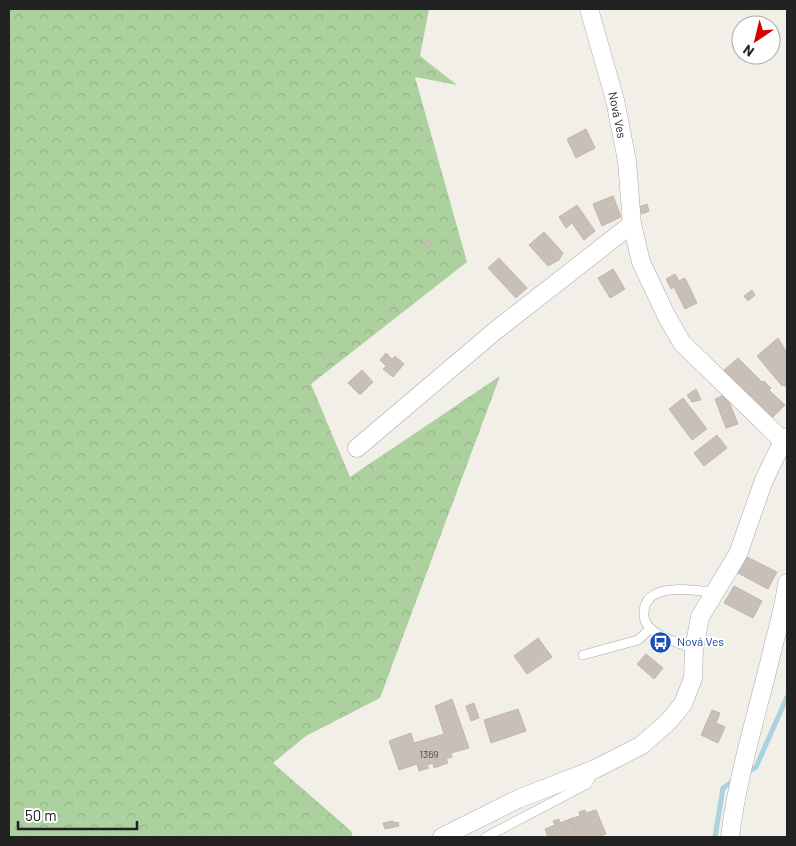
<svg xmlns="http://www.w3.org/2000/svg" width="796" height="846" viewBox="0 0 796 846" font-family="Barlow,sans-serif">
<style>
.forest{fill:url(#forest-crowns)}
.lines{fill:none;stroke-linecap:round;stroke-linejoin:round}
.stream{stroke:#aad3df;stroke-width:5}
.building{fill:#c7bfb8;stroke:#c4b6ab}
.lane-casing{stroke:#a9a9a9;stroke-width:10}
.street-casing{stroke:#a9a9a9;stroke-width:19}
.lane{stroke:#fff;stroke-width:9}
.street{stroke:#fff;stroke-width:18}
.labels{text-anchor:middle;stroke-width:4;stroke-linejoin:round;paint-order:stroke}
.number-label{font-size:10px;fill:#4b4948}
.street-label{font-size:12px;fill:#222;stroke:#fff}
.transit-label{font-size:12px;fill:#164399;stroke:#fff;text-anchor:start}
</style>
<defs>
<pattern id="forest-crowns" width="20" height="18" patternUnits="userSpaceOnUse" patternTransform="scale(1.25)"><rect width="20" height="18" fill="#add19e"/><path d="M2 6a3 3 0 1 1 6 0M12 15a3 3 0 1 1 6 0" fill="none" stroke="#95b388"/></pattern>
</defs>
<rect width="100%" height="100%" fill="#f2efe9"/>
<path class="forest" d="M 9,9 L 429,9 L 420,56 L 457,85 L 415,77 L 467,262 L 311,384 L 350,477 L 500,376 L 380,698 L 306,736 L 273,763 L 351,831 L 353,837 L 9,837 Z"/>
<g class="lines">
<g class="stream">
<path d="M 745,774 L 756,767 L 787,697"/>
<path d="M 715,837 L 723,788 L 736,779"/>
</g>
</g>
<g class="building">
<path d="M 586,129 L 595,148 L 576,158 L 567,139 Z"/>
<path d="M 613,196 L 621,217 L 602,226 L 593,204 Z"/>
<path d="M 647,204 L 649,211 L 642,214 L 639,207 Z"/>
<path d="M 577,205 L 595,231 L 584,240 L 572,223 L 566,228 L 559,217 Z"/>
<path d="M 544,232 L 563,253 L 559,260 L 548,266 L 529,245 Z"/>
<path d="M 429,240 L 432,244 L 428,248 L 425,244 Z"/>
<path d="M 499,258 L 527,288 L 516,298 L 488,268 Z"/>
<path d="M 613,269 L 625,289 L 610,298 L 598,278 Z"/>
<path d="M 675,274 L 679,281 L 684,278 L 686,280 L 697,303 L 685,309 L 674,287 L 671,289 L 666,279 Z"/>
<path d="M 752,290 L 755,295 L 748,301 L 744,296 Z"/>
<path d="M 778,338 L 787,353 L 787,388 L 784,385 L 782,386 L 757,356 Z"/>
<path d="M 386,353 L 392,359 L 395,356 L 404,364 L 393,377 L 383,369 L 386,366 L 380,360 Z"/>
<path d="M 738,358 L 762,382 L 764,381 L 771,388 L 769,390 L 785,405 L 772,418 L 724,370 Z"/>
<path d="M 362,370 L 373,382 L 360,395 L 348,383 Z"/>
<path d="M 696,389 L 701,400 L 692,402 L 687,395 Z"/>
<path d="M 726,394 L 738,424 L 726,428 L 715,399 Z"/>
<path d="M 683,398 L 707,429 L 692,440 L 669,409 Z"/>
<path d="M 717,435 L 727,448 L 704,466 L 694,453 Z"/>
<path d="M 745,556 L 777,572 L 768,589 L 736,572 Z"/>
<path d="M 734,586 L 762,601 L 753,618 L 724,603 Z"/>
<path d="M 538,638 L 552,657 L 527,674 L 514,656 Z"/>
<path d="M 646,654 L 663,668 L 654,679 L 637,664 Z"/>
<path d="M 452,699 L 469,748 L 451,753 L 452,757 L 446,759 L 448,763 L 434,768 L 433,763 L 427,765 L 429,768 L 419,771 L 417,764 L 399,770 L 389,741 L 411,733 L 414,743 L 444,734 L 435,706 Z"/>
<path d="M 474,703 L 479,718 L 471,721 L 466,706 Z"/>
<path d="M 518,709 L 526,731 L 491,743 L 484,720 Z"/>
<path d="M 712,710 L 720,713 L 716,723 L 725,727 L 718,743 L 701,735 Z"/>
<path d="M 585,810 L 586,813 L 596,810 L 606,834 L 598,837 L 577,837 L 570,819 L 580,816 L 579,812 Z"/>
<path d="M 559,819 L 560,823 L 570,819 L 577,837 L 548,837 L 545,829 L 555,825 L 553,821 Z"/>
<path d="M 393,821 L 394,823 L 398,822 L 399,826 L 385,829 L 383,823 Z"/>
</g>
<g class="lines">
<defs>
<g id="lane">
<path d="M 694,649 C 680,643 662,639 651,629 C 646,625 643,618 644,612 C 645,581 696,590 715,593"/>
<path d="M 583,655 L 638,640 L 650,629"/>
<path d="M 486,837 L 587,784 L 594,771"/>
</g>
<g id="street">
<path d="M 589,9 L 615,100 L 627,161 L 632,224 L 641,262 L 666,315 L 682,343 L 783,441"/>
<path d="M 357,448 L 495,331 L 632,224"/>
<path d="M 442,837 L 518,799 L 595,769 L 642,745 L 669,721 L 683,704 L 693,678 L 694,649 L 700,617 L 738,554 L 764,480 L 783,441 L 787,437"/>
<path d="M 730,837 C 738,771 759,708 774,643 C 779,624 785,603 787,583"/>
</g>
</defs>
<use href="#lane" class="lane-casing"/>
<use href="#street" class="street-casing"/>
<use href="#lane" class="lane"/>
<use href="#street" class="street"/>
</g>
<defs>
<symbol id="bus-disc" viewBox="-11 -11 22 22"><circle r="9.5" fill="#1a4fb4" stroke="#fff"/><path d="M-5-6H5V4H4V6H2V4H-2V6H-4V4H-5ZM-3.5-4V0h7V-4ZM-3.5 1.2v1.5H-2V1.2ZM2 1.2v1.5H3.5V1.2Z" fill="#fff"/></symbol>
</defs>
<g fill-rule="evenodd">
<use href="#bus-disc" x="648" y="630" width="25" height="25"/>
</g>
<g class="labels">
<g class="number-label">
<text x="429" y="758">1369</text>
</g>
<g class="street-label">
<text transform="translate(617 115) rotate(78)" y="4">Nová Ves</text>
</g>
<g class="transit-label">
<text x="677" y="646">Nová Ves</text>
</g>
</g>
<rect width="796" height="846" fill="none" stroke="#222222" stroke-width="20"/>
<g transform="translate(756 40) rotate(215)"><circle r="24" fill="#ffffff" stroke="#a7a7a7"/>
<path d="M0-4L9 19L0 12L-9 19Z" fill="#d40000"/>
<text y="-8" font-size="14" font-weight="bold" text-anchor="middle" fill="#222222">N</text>
</g>
<path d="M18 821v8h119v-8" fill="none" stroke="#222222" stroke-width="2.5"/>
<text x="25" y="821" font-size="15" fill="#222222" stroke="#ffffff" stroke-width="4" paint-order="stroke">50 m</text>
</svg>
